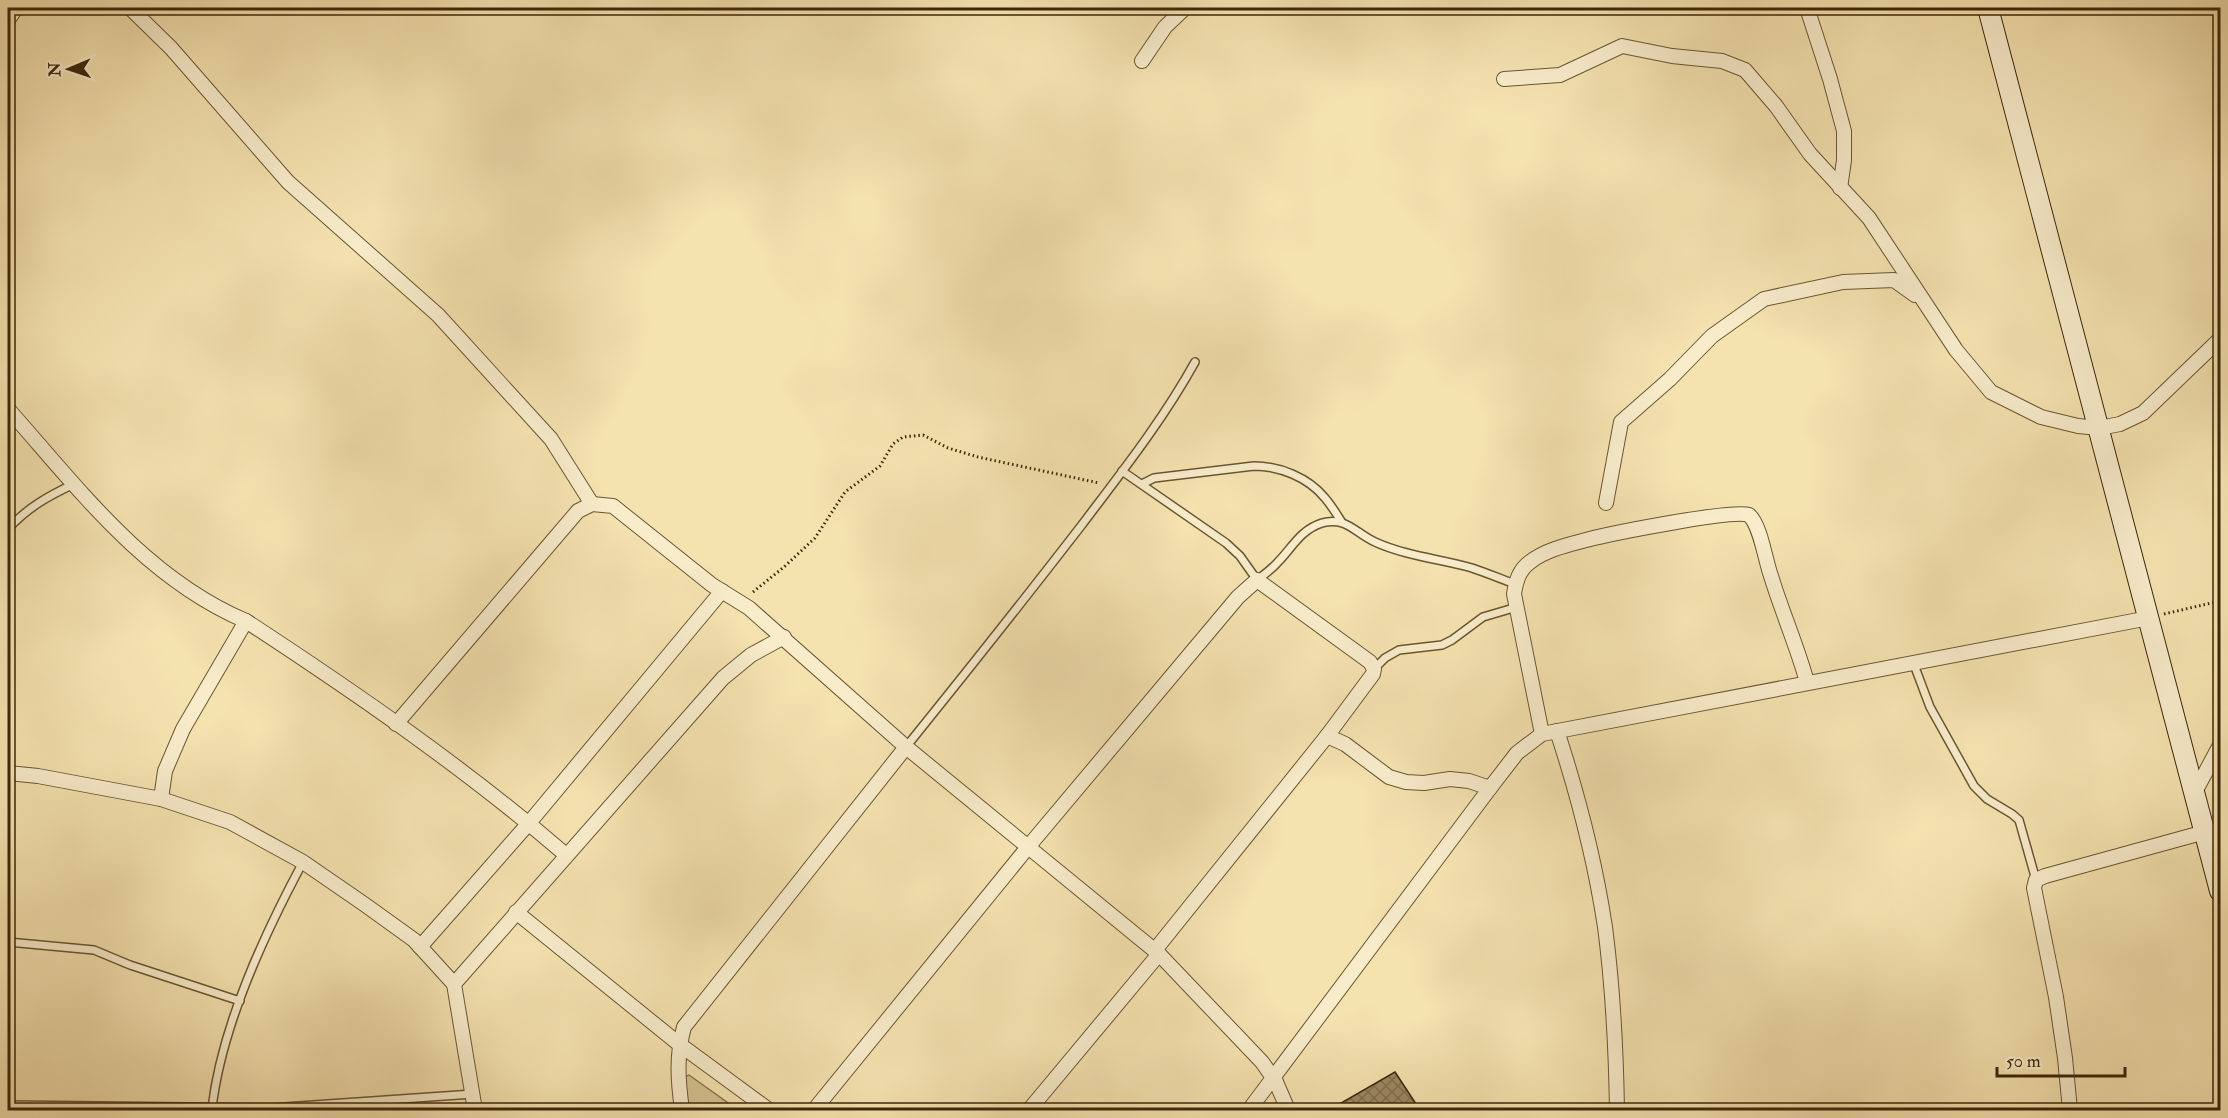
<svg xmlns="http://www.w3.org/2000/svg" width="2228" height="1118" viewBox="0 0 2228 1118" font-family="'IM FELL Double Pica',serif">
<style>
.green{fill:#d5c293;stroke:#88744e;stroke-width:1.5}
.building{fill:url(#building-cross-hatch);stroke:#3c270a;stroke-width:1.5}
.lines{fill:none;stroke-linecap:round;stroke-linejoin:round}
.lane-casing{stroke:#6a5633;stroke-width:10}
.street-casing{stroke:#6a5633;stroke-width:16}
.secondary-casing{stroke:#3c270a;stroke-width:22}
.path{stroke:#3c270a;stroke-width:3;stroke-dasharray:1.5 3;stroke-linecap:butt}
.lane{stroke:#f8eccb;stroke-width:7}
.street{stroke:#f8eccb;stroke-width:14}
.secondary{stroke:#f8eccb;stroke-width:20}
</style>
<defs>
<pattern id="building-cross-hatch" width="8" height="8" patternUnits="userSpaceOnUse" patternTransform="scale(1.5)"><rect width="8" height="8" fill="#9c8860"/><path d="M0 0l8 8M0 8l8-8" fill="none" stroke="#806f4d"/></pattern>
</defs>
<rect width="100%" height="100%" fill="#f4e2af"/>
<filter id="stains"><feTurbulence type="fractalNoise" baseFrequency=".00333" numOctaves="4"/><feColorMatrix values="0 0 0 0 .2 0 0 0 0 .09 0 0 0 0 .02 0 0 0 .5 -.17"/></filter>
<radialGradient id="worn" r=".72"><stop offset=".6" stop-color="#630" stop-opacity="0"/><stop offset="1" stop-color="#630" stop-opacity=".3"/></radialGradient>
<path class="green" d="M 689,1075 L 738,1110 L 678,1110 L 673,1082 Z"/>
<path class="building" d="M 1395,1072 L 1420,1110 L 1329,1110 Z"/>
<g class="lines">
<defs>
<g id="lane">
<path d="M 1122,471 L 1226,543 L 1240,556 L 1257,580 C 1265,574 1272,569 1278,562 C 1292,548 1300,530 1322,523 C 1346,516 1355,533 1375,542 C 1406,556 1440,559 1472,568 C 1487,573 1501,579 1515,584"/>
<path d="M 1142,484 L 1154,478 L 1254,466 C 1279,466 1308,477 1325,498 C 1331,505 1336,513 1341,521"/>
<path d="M 8,529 C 27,508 48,496 74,484"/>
<path d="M 1913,662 L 1930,707 L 1974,786 L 1987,799 L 2012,814 L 2019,820 L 2036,880"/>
<path d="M 1374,669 L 1385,658 L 1399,650 L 1442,645 L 1452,640 L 1483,617 L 1517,607"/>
<path d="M 906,747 C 965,674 1023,601 1081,526 C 1121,473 1163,420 1195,362"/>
<path d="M 8,942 L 94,950 L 130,965 L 240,1001"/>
<path d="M 8,1105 L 270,1108 L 473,1094"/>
<path d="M 212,1108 C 222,1025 264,935 303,862"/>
</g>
<g id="street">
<path d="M 130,8 L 171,48 L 288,182 L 438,315 L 551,439 L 592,504"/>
<path d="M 1807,8 L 1830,79 L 1844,131 L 1844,160 L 1840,188"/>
<path d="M 8,20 L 16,8"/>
<path d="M 1142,61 L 1165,27 L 1185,8"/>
<path d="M 1504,79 L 1560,75 L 1622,46 L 1672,56 L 1722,61 L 1745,70 L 1776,106 L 1810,154 L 1869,218 L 1956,350 L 1991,392 L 2041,417 L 2078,426 L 2099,428 L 2120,424 L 2143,413 L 2220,339"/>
<path d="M 8,409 C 79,489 145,578 246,621"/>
<path d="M 1606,503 L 1621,422 L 1670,379 L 1712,336 L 1764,299 L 1843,282 L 1894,280 L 1915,295"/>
<path d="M 396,724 L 578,511 L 592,504 L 613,506 L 712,585 L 749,608 L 906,747 L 1159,954 L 1262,1062 L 1276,1082 L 1288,1110"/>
<path d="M 1557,731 C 1578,795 1595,861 1605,927 C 1613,988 1616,1049 1617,1110"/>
<path d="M 1542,734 L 1514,594 C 1516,581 1519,570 1530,562 C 1545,550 1567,545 1586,540 C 1609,534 1733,509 1749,515 C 1761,526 1765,560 1771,576 C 1782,612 1797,646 1807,682"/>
<path d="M 8,773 L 38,776 L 161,799 L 230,822 L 303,862 L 364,904 L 414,940 L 454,984 L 475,1110"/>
<path d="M 2195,792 L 2220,745"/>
<path d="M 161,799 L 165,771 L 183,729 L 246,621 C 356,693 466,769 566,855"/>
<path d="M 516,912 L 679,1044 L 769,1110"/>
<path d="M 420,947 L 529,823 L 722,591"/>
<path d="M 1155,950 L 1327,736 L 1345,744 L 1389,777 L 1406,782 L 1424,783 L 1450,779 L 1469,781 L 1490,788"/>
<path d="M 454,984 L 723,678 L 751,655 L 784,637"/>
<path d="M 682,1110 C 678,1081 676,1056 684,1027 L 906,747"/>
<path d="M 814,1110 L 1028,847 L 1238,597 L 1257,580 L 1370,662 L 1374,669 L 1373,674 L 1327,736"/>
<path d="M 1029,1110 L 1159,954"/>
<path d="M 1249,1110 L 1490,788 L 1517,753 L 1542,734 L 2149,618"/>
<path d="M 2070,1110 L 2065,1058 L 2056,997 L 2034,888 L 2036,880 L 2045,876 L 2205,832"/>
</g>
<path id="secondary" d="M 1988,8 L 2220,891"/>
</defs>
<use href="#lane" class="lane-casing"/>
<use href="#street" class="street-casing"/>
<use href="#secondary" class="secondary-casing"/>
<g class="path">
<path d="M 753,592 L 784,567 L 815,538 L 845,492 L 880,466 L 893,444 L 903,437 L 923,435 L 948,448 L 978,457 L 1099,483"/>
<path d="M 2164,614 L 2220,601"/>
</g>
<use href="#lane" class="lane"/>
<use href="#street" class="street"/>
<use href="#secondary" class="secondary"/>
</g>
<rect width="2228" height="1118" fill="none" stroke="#f4e2af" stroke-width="30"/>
<rect x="9" y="9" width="2210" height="1100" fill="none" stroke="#3c270a" stroke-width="3"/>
<rect x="15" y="15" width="2198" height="1088" fill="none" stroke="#3c270a" stroke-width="1.5"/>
<g transform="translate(69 69) rotate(268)" stroke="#f8eccb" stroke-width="4.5" paint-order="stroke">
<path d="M0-4.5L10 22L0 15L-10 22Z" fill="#3c270a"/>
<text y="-9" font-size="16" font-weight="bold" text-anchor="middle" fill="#3c270a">N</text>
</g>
<path d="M1997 1067v9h128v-9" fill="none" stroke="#3c270a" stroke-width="3"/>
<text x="2006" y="1067" font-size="18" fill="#3c270a" stroke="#f8eccb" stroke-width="4.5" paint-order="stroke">50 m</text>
<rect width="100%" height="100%" filter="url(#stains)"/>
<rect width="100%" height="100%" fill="url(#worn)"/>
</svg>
